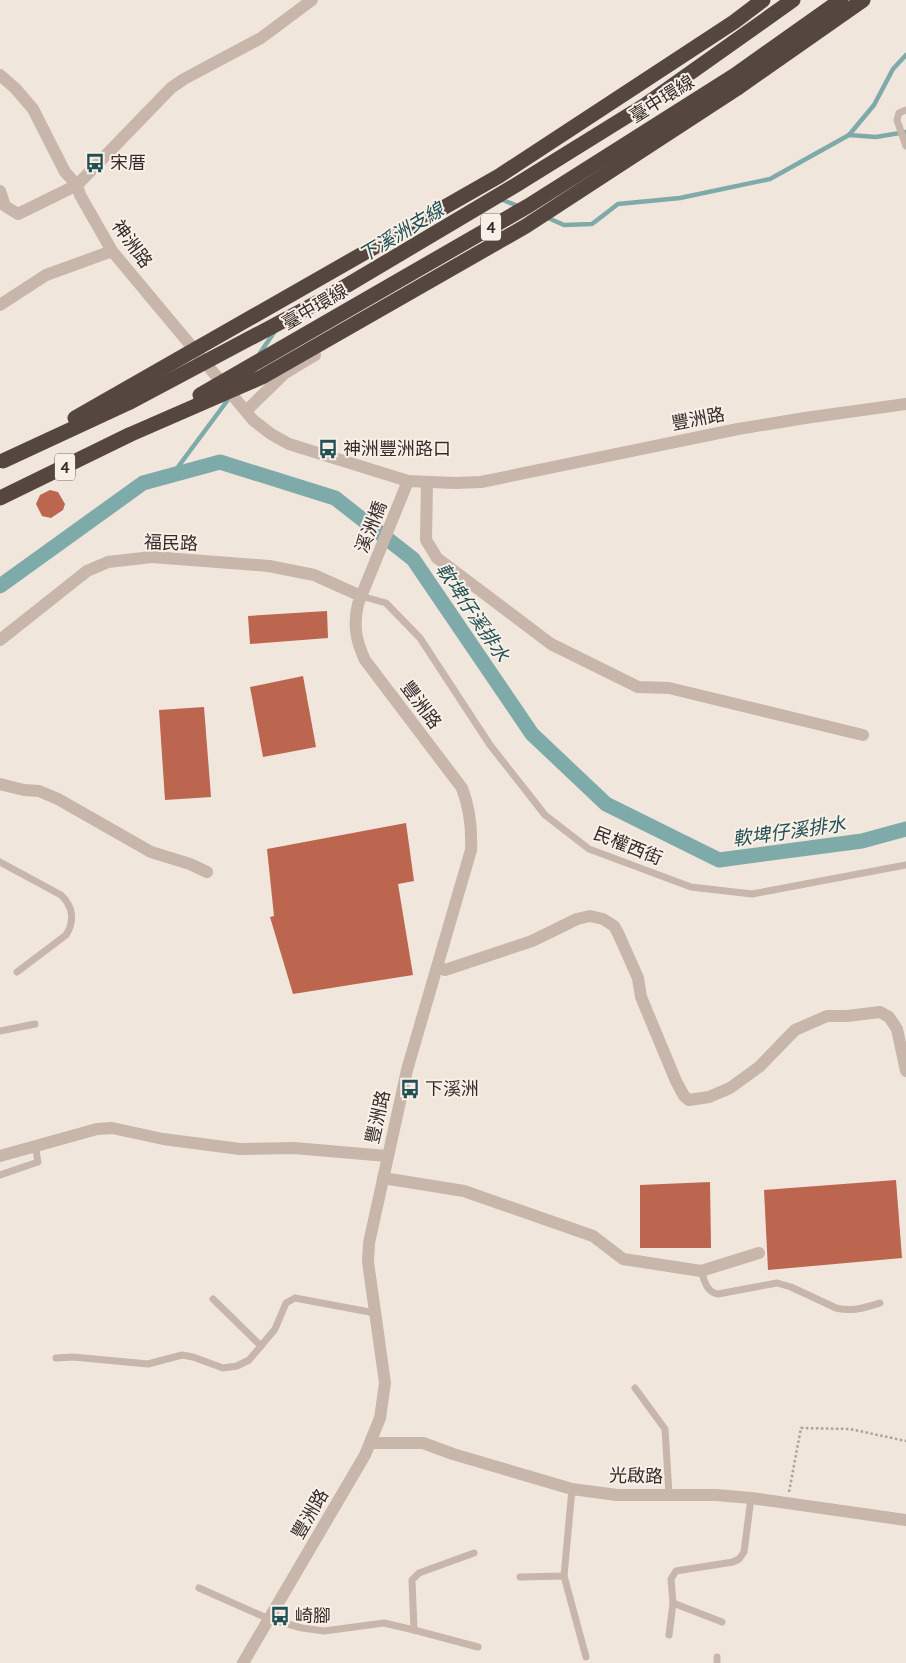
<svg xmlns="http://www.w3.org/2000/svg" width="906" height="1663" viewBox="0 0 906 1663" font-family="'PT Sans','Noto Sans TC',sans-serif">
<style>
.lines{fill:none;stroke-linecap:round;stroke-linejoin:round}
.stream{stroke:#7eaaaa;stroke-width:4.5}
.canal{stroke:#7eaaaa;stroke-width:15}
.building{fill:#bc664f}
.path{stroke:#b3a094;stroke-width:2.5;stroke-dasharray:2.5 2.5;stroke-linecap:butt}
.service{stroke:#c7b6a9;stroke-width:7}
.minor{stroke:#c7b6a9;stroke-width:12}
.tertiary{stroke:#c7b6a9;stroke-width:12}
.motorway{stroke:#554640;stroke-width:15}
.motorway-bridge{stroke:#554640;stroke-width:15}
.labels{text-anchor:middle;stroke-width:4;stroke-linejoin:round;paint-order:stroke}
.shield{fill:#f8f0e8;stroke:#706762;stroke-width:1}
.shield-label{font-size:16px;font-weight:bold;fill:#352c28}
.street-label{font-size:18px;fill:#352c28;stroke:#f8f0e8}
.poi-label{font-size:18px;fill:#352c28;stroke:#f8f0e8;text-anchor:start}
.water-label{font-size:19px;font-style:italic;fill:#215153;stroke:#f8f0e8}
</style>
<rect width="100%" height="100%" fill="#f0e6dc"/>
<g class="lines">
<g class="stream">
<path d="M 849,135 L 876,137 L 906,132"/>
<path d="M 500,199 L 521,207"/>
<path d="M 546,217 L 564,225 L 592,224 L 618,204 L 680,198 L 770,179 L 849,135 L 874,105 L 893,69 L 906,55"/>
<path d="M 258,356 L 275,331"/>
<path d="M 172,475 L 230,397"/>
</g>
<path class="canal" d="M 0,586 L 143,483 L 220,462 L 335,498 L 413,559 L 532,734 L 606,804 L 719,860 L 862,841 L 906,829"/>
</g>
<g class="building">
<path d="M 50,490 L 58,492 L 65,504 L 63,510 L 51,518 L 42,516 L 36,504 L 40,495 Z"/>
<path d="M 327,611 L 328,638 L 250,644 L 248,616 Z"/>
<path d="M 303,676 L 316,747 L 263,757 L 250,687 Z"/>
<path d="M 204,707 L 211,797 L 165,800 L 159,710 Z"/>
<path d="M 406,823 L 414,881 L 398,884 L 413,975 L 293,994 L 270,917 L 274,916 L 267,849 Z"/>
<path d="M 896,1180 L 902,1258 L 768,1270 L 764,1190 Z"/>
<path d="M 710,1182 L 711,1248 L 640,1248 L 640,1185 Z"/>
</g>
<g class="lines">
<path class="path" d="M 789,1492 L 801,1428 L 850,1429 L 906,1441"/>
<g class="service">
<path d="M 906,110 L 899,113 L 897,120 L 906,146"/>
<path d="M 361,596 L 386,603 L 420,638 L 490,745 L 545,815 L 589,849 L 691,887 L 752,894 L 906,865"/>
<path d="M 0,862 L 61,895 C 73,906 75,921 66,935 L 17,972"/>
<path d="M 0,1031 L 35,1024"/>
<path d="M 0,1175 L 38,1162 L 35,1145"/>
<path d="M 701,1271 C 705,1281 706,1292 718,1294 L 777,1283 L 791,1287 L 836,1308 C 852,1312 864,1308 880,1303"/>
<path d="M 213,1299 L 261,1346"/>
<path d="M 56,1358 L 73,1357 L 148,1364 L 182,1355 L 193,1357 L 223,1368 L 237,1366 L 249,1360 L 261,1346 L 275,1329 L 286,1303 L 295,1298 L 375,1313"/>
<path d="M 635,1388 L 665,1429 L 669,1494"/>
<path d="M 572,1489 L 564,1576 L 586,1657"/>
<path d="M 520,1577 L 564,1576"/>
<path d="M 199,1588 L 269,1619 L 302,1628 L 324,1631 L 384,1623 L 414,1630 L 478,1647"/>
<path d="M 673,1603 L 722,1622"/>
<path d="M 414,1630 L 412,1580 L 419,1573 L 474,1553"/>
<path d="M 669,1635 L 673,1603 L 671,1579 L 676,1571 L 733,1562 L 739,1559 L 744,1552 L 751,1498"/>
<path d="M 717,1657 L 717,1663"/>
</g>
<g class="minor">
<path d="M 0,75 L 15,88 L 33,109 L 65,172 L 77,185 L 18,214 L 5,206 L 0,191"/>
<path d="M 0,305 L 46,275 L 112,251"/>
<path d="M 246,411 L 285,373 L 315,355"/>
<path d="M 427,483 L 426,540 L 437,558 L 551,644 L 638,687 L 669,688 L 863,735"/>
<path d="M 0,640 L 87,571 L 108,562 L 152,557 L 269,566 L 314,575 L 361,596"/>
<path d="M 0,784 L 24,790 L 39,791 L 58,799 L 151,852 L 190,864 L 207,872"/>
<path d="M 438,967 L 445,970 L 532,941 L 577,919 L 590,916 L 603,919 L 614,926 L 618,933 L 638,978 L 641,997 L 676,1081 L 684,1096 L 689,1100 L 709,1097 L 730,1088 L 759,1067 L 795,1030 L 827,1016 L 847,1016 L 880,1012 L 889,1017 L 897,1029 L 906,1071"/>
<path d="M 0,1156 L 97,1129 L 112,1128 L 163,1139 L 240,1149 L 294,1148 L 387,1156"/>
<path d="M 383,1178 L 464,1191 L 593,1236 L 623,1259 L 701,1271 L 759,1253"/>
<path d="M 371,1443 L 423,1443 L 453,1454 L 572,1489 L 617,1495 L 716,1495 L 751,1498 L 906,1520"/>
</g>
<g class="tertiary">
<path d="M 312,0 L 261,38 L 184,79 L 171,88 L 77,185 L 80,195 L 112,251 L 253,420 L 271,434 L 289,444 L 408,481 L 454,483 L 481,482 L 738,429 L 805,418 L 906,404"/>
<path d="M 243,1663 L 365,1455 L 380,1418 L 385,1383 L 368,1262 L 369,1243 L 407,1070 L 471,850 C 472,828 470,809 462,788 L 365,660 C 356,641 353,625 358,604 L 408,481"/>
</g>
<path class="motorway" d="M 0,498 L 129,435"/>
<g class="motorway-bridge">
<path d="M 200,395 L 528,206 L 735,75 L 841,0"/>
<path d="M 75,418 L 499,176 L 734,22 L 763,0"/>
<path d="M 129,435 L 262,377 L 526,226 L 736,89 L 863,0"/>
<path d="M 3,461 L 128,403 L 324,299 L 516,185 L 645,105 L 793,0"/>
</g>
</g>
<defs>
<symbol id="bus-bare" viewBox="-9 -9 18 18"><path d="M-5-6H5V4H4V6H2V4H-2V6H-4V4H-5ZM-3.5-4V0h7V-4ZM-3.5 1.2v1.5H-2V1.2ZM2 1.2v1.5H3.5V1.2Z" fill="#215153" stroke="#f8f0e8" stroke-width="2.5" paint-order="stroke"/></symbol>
</defs>
<g fill-rule="evenodd">
<use href="#bus-bare" x="81" y="149" width="28" height="28"/>
<use href="#bus-bare" x="314" y="435" width="28" height="28"/>
<use href="#bus-bare" x="396" y="1075" width="28" height="28"/>
<use href="#bus-bare" x="266" y="1602" width="28" height="28"/>
</g>
<g class="labels">
<g class="shield">
<rect x="481" y="213.5" width="20" height="27" rx="4"/>
<rect x="55" y="453.5" width="20" height="27" rx="4"/>
</g>
<g class="shield-label">
<text x="491" y="233">4</text>
<text x="65" y="473">4</text>
</g>
<g class="street-label">
<text transform="translate(662 99) rotate(-32)" y="6">臺中環線</text>
<text transform="translate(132 244) rotate(54)" y="6">神洲路</text>
<text transform="translate(315 307) rotate(-30)" y="6">臺中環線</text>
<text transform="translate(698 419) rotate(-11)" y="6">豐洲路</text>
<text transform="translate(371 527) rotate(-68)" y="6">溪洲橋</text>
<text transform="translate(171 543) rotate(2)" y="6">福民路</text>
<text transform="translate(421 705) rotate(53)" y="6">豐洲路</text>
<text transform="translate(628 846) rotate(22)" y="6">民權西街</text>
<text transform="translate(378 1117) rotate(-77)" y="6">豐洲路</text>
<text transform="translate(636 1476) rotate(1)" y="6">光啟路</text>
<text transform="translate(310 1514) rotate(-60)" y="6">豐洲路</text>
</g>
<g class="poi-label">
<text x="110" y="169">宋厝</text>
<text x="343" y="455">神洲豐洲路口</text>
<text x="425" y="1095">下溪洲</text>
<text x="295" y="1622">崎腳</text>
</g>
<g class="water-label">
<text transform="translate(401 232) rotate(-31)" y="7">下溪洲支線</text>
<text transform="translate(473 612) rotate(56)" y="7">軟埤仔溪排水</text>
<text transform="translate(789 831) rotate(-8)" y="7">軟埤仔溪排水</text>
</g>
</g>
</svg>
